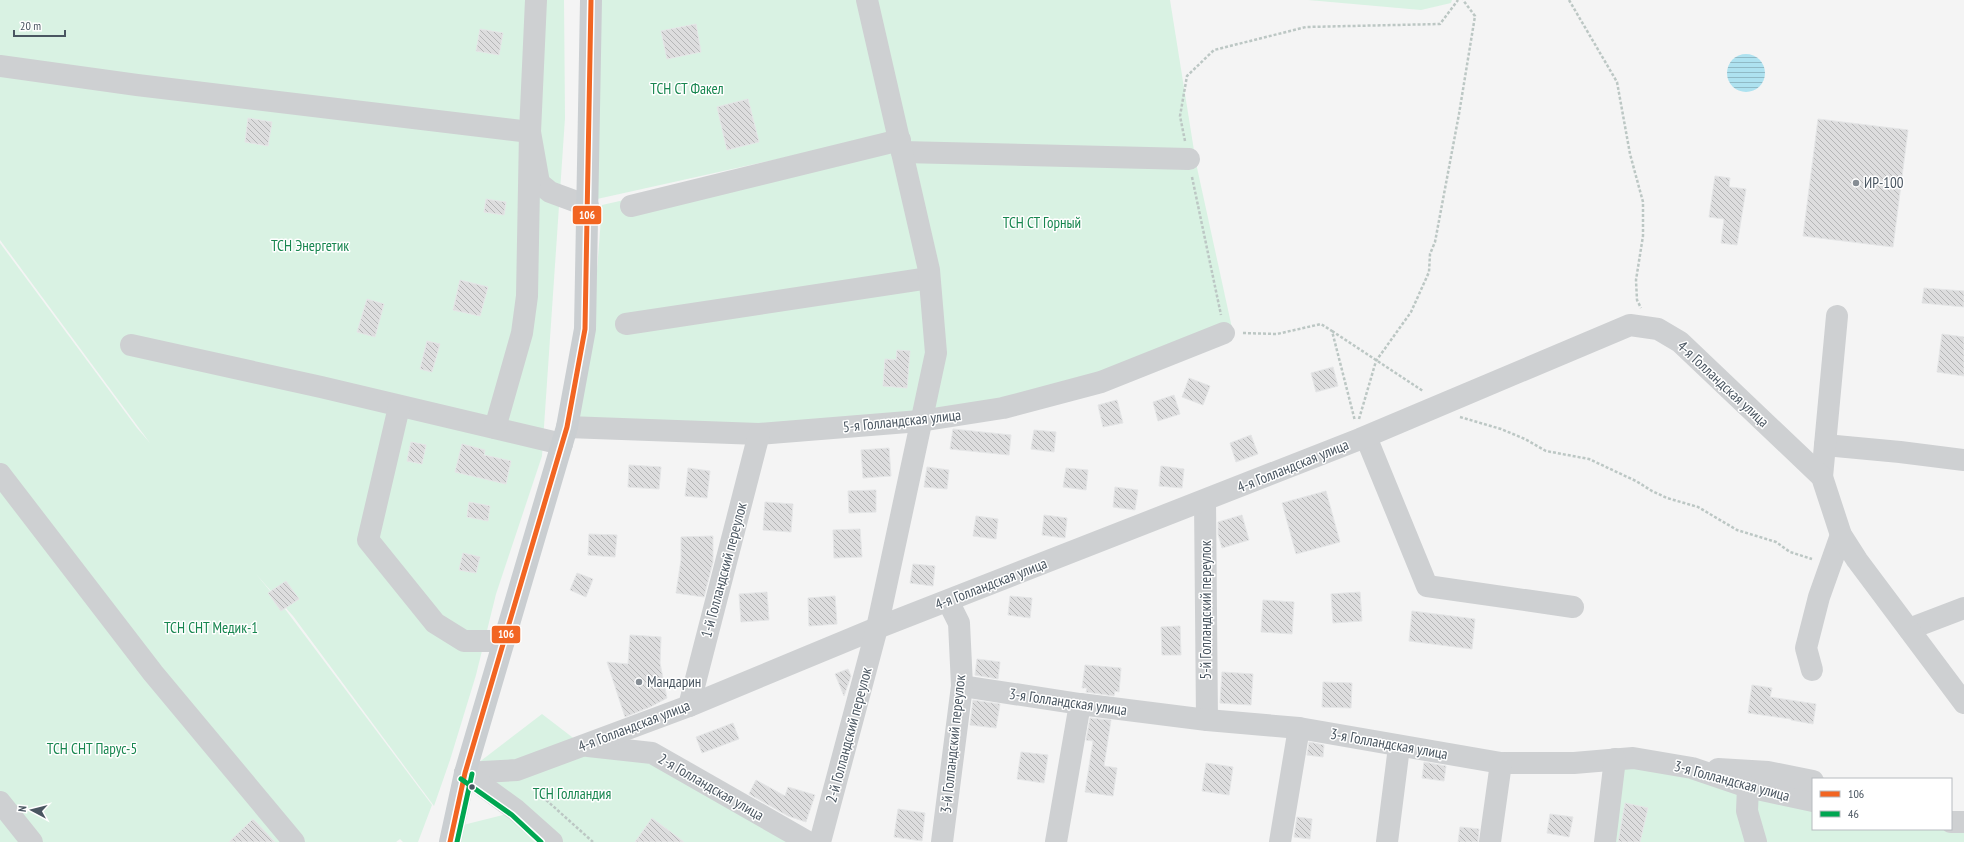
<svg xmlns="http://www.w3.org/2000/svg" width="1964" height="842" viewBox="0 0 1964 842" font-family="'PT Sans Narrow',sans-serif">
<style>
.green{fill:#d9f2e3}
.water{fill:url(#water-rules)}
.building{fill:url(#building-back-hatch);stroke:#e5e6e7}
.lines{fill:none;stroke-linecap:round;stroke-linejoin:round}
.path{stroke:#bcc7c4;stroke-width:2.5;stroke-dasharray:3 2;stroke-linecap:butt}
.minor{stroke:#ced0d2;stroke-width:22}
.major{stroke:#caced1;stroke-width:22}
.bus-1-casing{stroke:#fff;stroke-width:8}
.bus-2-casing{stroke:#fff;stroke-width:8}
.bus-1{stroke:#f26522;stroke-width:5}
.bus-2{stroke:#00a651;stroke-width:5}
.poi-dot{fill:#868d94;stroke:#fff;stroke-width:1.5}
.bus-dot{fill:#4a5661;stroke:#fff;stroke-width:1.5}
.labels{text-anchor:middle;stroke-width:3;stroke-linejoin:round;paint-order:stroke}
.park-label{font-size:15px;fill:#17864f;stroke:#fff}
.poi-label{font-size:15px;fill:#4a5661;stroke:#fff;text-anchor:start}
.street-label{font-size:15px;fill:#4a5661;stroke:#fff}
.line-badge{stroke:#fff;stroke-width:1.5}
.badge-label{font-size:11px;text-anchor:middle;font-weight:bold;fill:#fff}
</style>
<defs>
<pattern id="water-rules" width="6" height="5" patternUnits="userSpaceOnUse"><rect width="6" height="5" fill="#aee2f0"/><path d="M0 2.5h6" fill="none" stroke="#90bac6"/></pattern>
<pattern id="building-back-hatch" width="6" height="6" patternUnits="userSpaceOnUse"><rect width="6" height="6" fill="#ddddde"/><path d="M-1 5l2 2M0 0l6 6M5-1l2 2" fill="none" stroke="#b5b6b7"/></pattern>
</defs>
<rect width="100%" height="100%" fill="#f4f4f4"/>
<g class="green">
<path d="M 0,0 L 564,0 L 565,118 L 542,456 L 496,594 L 476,675 L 450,760 L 434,806 L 293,616 L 256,574 L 285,609 L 432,805 L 418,842 L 403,842 L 400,839 L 396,842 L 298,842 L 0,472 L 0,243 L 137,428 L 150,443 L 0,240 Z"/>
<path d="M 599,0 L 857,0 L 890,134 L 597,199 Z"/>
<path d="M 872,0 L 1170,0 L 1196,163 L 1232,328 L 1098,378 L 912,417 L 759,429 L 577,421 L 593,324 L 602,205 L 904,137 Z"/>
<path d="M 1308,0 L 1452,0 L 1451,3 L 1421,10 Z"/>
<path d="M 0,478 L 289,842 L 0,842 Z"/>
<path d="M 542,714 L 585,747 L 651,754 L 806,842 L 553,842 L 478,763 Z"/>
<path d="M 1611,762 L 1813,804 L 1813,829 L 1951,829 L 1964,826 L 1964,842 L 1597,842 Z"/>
<path d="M 515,812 L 550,842 L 459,842 L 463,825 Z"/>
</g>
<circle class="water" cx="1746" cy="73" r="19"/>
<g class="building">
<path d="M 696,24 L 701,52 L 667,59 L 661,31 Z"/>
<path d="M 480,29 L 503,33 L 499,55 L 476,51 Z"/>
<path d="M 748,99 L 759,142 L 727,150 L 717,107 Z"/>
<path d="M 248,118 L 272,122 L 268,146 L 245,142 Z"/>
<path d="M 1818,119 L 1908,130 L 1893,247 L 1803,236 Z"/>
<path d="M 1715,176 L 1730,178 L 1729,187 L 1746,189 L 1737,245 L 1721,243 L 1724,219 L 1709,217 Z"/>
<path d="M 486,199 L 506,202 L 504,215 L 484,212 Z"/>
<path d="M 460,280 L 488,287 L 480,316 L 453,310 Z"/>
<path d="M 1924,288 L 1964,291 L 1964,307 L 1922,303 Z"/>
<path d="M 367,299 L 384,304 L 375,337 L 357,332 Z"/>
<path d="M 1942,334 L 1964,337 L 1964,376 L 1937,372 Z"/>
<path d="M 427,341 L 440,344 L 432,372 L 420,369 Z"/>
<path d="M 897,350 L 910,351 L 907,388 L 883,386 L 885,359 L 896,360 Z"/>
<path d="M 1333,367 L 1338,386 L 1316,392 L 1311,373 Z"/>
<path d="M 1189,378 L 1210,386 L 1203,405 L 1182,397 Z"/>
<path d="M 1174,395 L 1180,414 L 1158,421 L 1153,402 Z"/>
<path d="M 1117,400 L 1123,423 L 1103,427 L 1098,405 Z"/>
<path d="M 953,429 L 1011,435 L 1009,455 L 950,449 Z"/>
<path d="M 1034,430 L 1056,432 L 1054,452 L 1031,449 Z"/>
<path d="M 1251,435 L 1258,454 L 1236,462 L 1230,443 Z"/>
<path d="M 411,442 L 426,445 L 422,464 L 407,461 Z"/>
<path d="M 462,444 L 485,450 L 484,455 L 511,461 L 506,484 L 455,472 Z"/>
<path d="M 889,448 L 891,476 L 863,478 L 861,450 Z"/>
<path d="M 629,465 L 661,467 L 659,489 L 628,487 Z"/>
<path d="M 1161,466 L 1184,469 L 1182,488 L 1159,486 Z"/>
<path d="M 927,467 L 949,470 L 947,489 L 924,487 Z"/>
<path d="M 688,468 L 710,471 L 707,498 L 685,496 Z"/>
<path d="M 1066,468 L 1088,470 L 1086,490 L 1063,487 Z"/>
<path d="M 1115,487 L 1138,490 L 1135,510 L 1113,507 Z"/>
<path d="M 876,490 L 876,512 L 849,513 L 848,491 Z"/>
<path d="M 1326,491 L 1340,542 L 1296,554 L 1282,503 Z"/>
<path d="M 469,502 L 490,506 L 488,521 L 467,517 Z"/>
<path d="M 765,502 L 793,504 L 791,532 L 763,530 Z"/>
<path d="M 1044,515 L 1067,518 L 1065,538 L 1042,535 Z"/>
<path d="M 1242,515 L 1249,540 L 1222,548 L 1218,534 L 1218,522 Z"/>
<path d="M 976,516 L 998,519 L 996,539 L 973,536 Z"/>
<path d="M 860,529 L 862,557 L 834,558 L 833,530 Z"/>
<path d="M 589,534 L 617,535 L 615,557 L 588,555 Z"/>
<path d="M 713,536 L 713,562 L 704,597 L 676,593 L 681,560 L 681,537 Z"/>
<path d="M 463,553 L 480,557 L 476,573 L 459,570 Z"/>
<path d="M 913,564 L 935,566 L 933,586 L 910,583 Z"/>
<path d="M 577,573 L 593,579 L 586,597 L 570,590 Z"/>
<path d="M 286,581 L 299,599 L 281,611 L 268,593 Z"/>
<path d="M 767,592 L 769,620 L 741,622 L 739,594 Z"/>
<path d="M 1360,592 L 1362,621 L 1333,623 L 1331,594 Z"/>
<path d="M 835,596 L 837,624 L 809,626 L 808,598 Z"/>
<path d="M 1010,596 L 1032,598 L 1030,618 L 1008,615 Z"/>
<path d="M 1263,600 L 1294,602 L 1292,634 L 1261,632 Z"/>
<path d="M 1412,611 L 1475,619 L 1472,649 L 1409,641 Z"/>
<path d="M 1180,626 L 1181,655 L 1162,655 L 1161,627 Z"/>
<path d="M 630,635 L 661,637 L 660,663 L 667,698 L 650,707 L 625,717 L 607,662 L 628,664 Z"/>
<path d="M 977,659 L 1000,662 L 998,679 L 975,675 Z"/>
<path d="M 1085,665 L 1121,668 L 1119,692 L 1115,691 L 1114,696 L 1086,692 L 1087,688 L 1082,688 Z"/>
<path d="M 848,669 L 851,676 L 844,696 L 835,674 Z"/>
<path d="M 1222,672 L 1253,674 L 1251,705 L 1220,703 Z"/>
<path d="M 1323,682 L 1352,683 L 1351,708 L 1322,707 Z"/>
<path d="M 1752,685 L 1772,688 L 1770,697 L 1816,704 L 1813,724 L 1791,720 L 1791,719 L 1748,713 Z"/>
<path d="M 973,700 L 1000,704 L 996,728 L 970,725 Z"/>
<path d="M 1090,718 L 1111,720 L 1104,766 L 1117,768 L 1113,796 L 1085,792 L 1093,741 L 1086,740 Z"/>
<path d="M 733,723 L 739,739 L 702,753 L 696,737 Z"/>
<path d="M 1309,742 L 1324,745 L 1323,757 L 1307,755 Z"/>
<path d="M 1021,752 L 1048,755 L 1044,783 L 1017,779 Z"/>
<path d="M 1424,762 L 1446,766 L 1444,781 L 1422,778 Z"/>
<path d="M 1206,763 L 1233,767 L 1229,795 L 1202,791 Z"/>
<path d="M 756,780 L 785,796 L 788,787 L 815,795 L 806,822 L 788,816 L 749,794 Z"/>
<path d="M 1625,803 L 1648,808 L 1640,842 L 1618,842 Z"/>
<path d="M 898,809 L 925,813 L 922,841 L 894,837 Z"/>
<path d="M 1550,814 L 1573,817 L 1569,837 L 1547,833 Z"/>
<path d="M 1297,817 L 1312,819 L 1310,839 L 1294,837 Z"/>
<path d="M 652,818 L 684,842 L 635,842 Z"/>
<path d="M 253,819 L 275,842 L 229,842 Z"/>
<path d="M 1460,827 L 1479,829 L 1478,842 L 1458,842 Z"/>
</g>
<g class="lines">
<g class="path">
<path d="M 1569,0 L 1617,82 L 1630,154 L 1643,202 L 1643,236 L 1636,280 L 1637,300 L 1641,308"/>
<path d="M 1185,141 L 1180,116 L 1187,76 L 1214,50 L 1306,27 L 1440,24 L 1458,0"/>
<path d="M 1192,177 L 1221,315"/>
<path d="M 1332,331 L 1423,391"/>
<path d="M 1243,333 L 1277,334 L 1321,324 L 1332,331 L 1355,421"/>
<path d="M 1460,417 L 1501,429 L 1525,439 L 1546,451 L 1589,459 L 1636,481 L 1652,491 L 1667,498 L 1698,507 L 1737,530 L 1776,542 L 1790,552 L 1812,559"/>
<path d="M 1359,419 L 1376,361 L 1411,312 L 1429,272 L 1430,254 L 1435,242 L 1459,114 L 1475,16 L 1463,0"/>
<path d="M 535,790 L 593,842"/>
</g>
<g class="minor">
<path d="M 0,66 L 137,85 L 530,132 L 539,183 L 550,192 L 588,206"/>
<path d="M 902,152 L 1189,159"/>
<path d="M 631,206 L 900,140"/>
<path d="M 626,324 L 929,278"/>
<path d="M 131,345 L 321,387 L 562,444"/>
<path d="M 399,407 L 368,540 L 435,623 L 464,641 L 504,641"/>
<path d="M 567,427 L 759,434 L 920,421 L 1003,408 L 1101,382 L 1224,333"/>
<path d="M 495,428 L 522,333 L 527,296 L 530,132 L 536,0"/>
<path d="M 1366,437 L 1427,586 L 1573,607"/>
<path d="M 1825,445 L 1900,452 L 1964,460"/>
<path d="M 0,474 L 153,673 L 294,842"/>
<path d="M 1822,477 L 1837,316"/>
<path d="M 1205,501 L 1207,720"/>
<path d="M 1909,629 L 1964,608"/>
<path d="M 1812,670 L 1806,648 L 1819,597 L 1841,535"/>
<path d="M 962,686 L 1080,704 L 1207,720 L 1299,728 L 1501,763 L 1574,763 L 1633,758 L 1692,768 L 1748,787 L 1813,801"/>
<path d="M 689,706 L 759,434"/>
<path d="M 588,746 L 652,753 L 808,842"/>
<path d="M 1718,769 L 1768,772 L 1813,781"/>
<path d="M 465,773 L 517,770 L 689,706 L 877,628 L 1360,439 L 1630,325 L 1658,329 L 1680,342 L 1822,477 L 1841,535 L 1857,560 L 1964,703"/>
<path d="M 465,773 L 516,810 L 552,842"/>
<path d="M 1748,787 L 1747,811 L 1756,842"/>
<path d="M 0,802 L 32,842"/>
<path d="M 1951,822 L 1964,822"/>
<path d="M 820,842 L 877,628 L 936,353 L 929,270 L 867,0"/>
<path d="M 942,842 L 962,686 L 959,623 L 948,601"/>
<path d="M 1056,842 L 1080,704"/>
<path d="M 1280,842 L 1299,728"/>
<path d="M 1387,842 L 1399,747"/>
<path d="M 1490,842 L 1501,763"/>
<path d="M 1605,842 L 1615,759"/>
</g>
<path class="major" d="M 450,842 L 465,773 L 567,427 L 585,329 L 591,0"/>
<defs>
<path id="bus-1" d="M 450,842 L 465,773 L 567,427 L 585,329 L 591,0"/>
<g id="bus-2">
<path d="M 461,779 L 512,815 L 541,842"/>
<path d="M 457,842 L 472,774"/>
</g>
</defs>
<use href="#bus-1" class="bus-1-casing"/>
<use href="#bus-2" class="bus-2-casing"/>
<use href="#bus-1" class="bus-1"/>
<use href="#bus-2" class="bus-2"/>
</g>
<g class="poi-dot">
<circle cx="1856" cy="183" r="4"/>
<circle cx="639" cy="682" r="4"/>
</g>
<circle class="bus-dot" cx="472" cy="787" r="3.5"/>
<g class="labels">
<g class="park-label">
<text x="687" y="94">ТСН СТ Факел</text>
<text x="1042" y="228">ТСН СТ Горный</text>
<text x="310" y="251">ТСН Энергетик</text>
<text x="211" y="633">ТСН СНТ Медик-1</text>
<text x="92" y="754">ТСН СНТ Парус-5</text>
<text x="572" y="799">ТСН Голландия</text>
</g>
<g class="poi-label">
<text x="1864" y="188">ИР-100</text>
<text x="647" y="687">Мандарин</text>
</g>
<g class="street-label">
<text transform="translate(1723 384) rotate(43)" y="5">4-я Голландская улица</text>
<text transform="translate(902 421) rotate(-6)" y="5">5-я Голландская улица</text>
<text transform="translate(1293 466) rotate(-22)" y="5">4-я Голландская улица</text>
<text transform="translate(724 570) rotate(-75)" y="5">1-й Голландский переулок</text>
<text transform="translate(991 584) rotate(-21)" y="5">4-я Голландская улица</text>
<text transform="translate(1206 610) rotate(-90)" y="5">5-й Голландский переулок</text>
<text transform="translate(1068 702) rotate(8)" y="5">3-я Голландская улица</text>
<text transform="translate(634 726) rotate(-21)" y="5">4-я Голландская улица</text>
<text transform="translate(849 735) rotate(-75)" y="5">2-й Голландский переулок</text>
<text transform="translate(953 744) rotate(-84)" y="5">3-й Голландский переулок</text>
<text transform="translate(1389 744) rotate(10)" y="5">3-я Голландская улица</text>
<text transform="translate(1732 781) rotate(15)" y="5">3-я Голландская улица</text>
<text transform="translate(711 787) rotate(30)" y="5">2-я Голландская улица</text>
</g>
</g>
<g class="line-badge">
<rect x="572" y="205" width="30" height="20" rx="4" fill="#f26522"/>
<rect x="491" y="625" width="30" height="19" rx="4" fill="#f26522"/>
</g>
<g class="badge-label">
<text x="587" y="219">106</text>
<text x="506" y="638">106</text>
</g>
<rect x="1812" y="778" width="140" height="52" fill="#ffffff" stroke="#b7bbc0"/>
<rect x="1820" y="791" width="20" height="6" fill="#f26522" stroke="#b7bbc0"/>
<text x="1848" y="798" font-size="12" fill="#4a5661">106</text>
<rect x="1820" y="811" width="20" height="6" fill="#00a651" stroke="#b7bbc0"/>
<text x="1848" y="818" font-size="12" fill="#4a5661">46</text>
<g transform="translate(32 810) rotate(277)" stroke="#ffffff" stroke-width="3" paint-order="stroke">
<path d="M0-3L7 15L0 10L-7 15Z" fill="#4a5661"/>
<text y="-6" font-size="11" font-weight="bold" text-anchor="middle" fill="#4a5661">N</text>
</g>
<path d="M14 30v6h51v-6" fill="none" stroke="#4a5661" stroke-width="2"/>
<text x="20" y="30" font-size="12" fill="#4a5661" stroke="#ffffff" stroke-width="3" paint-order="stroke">20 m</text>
</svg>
